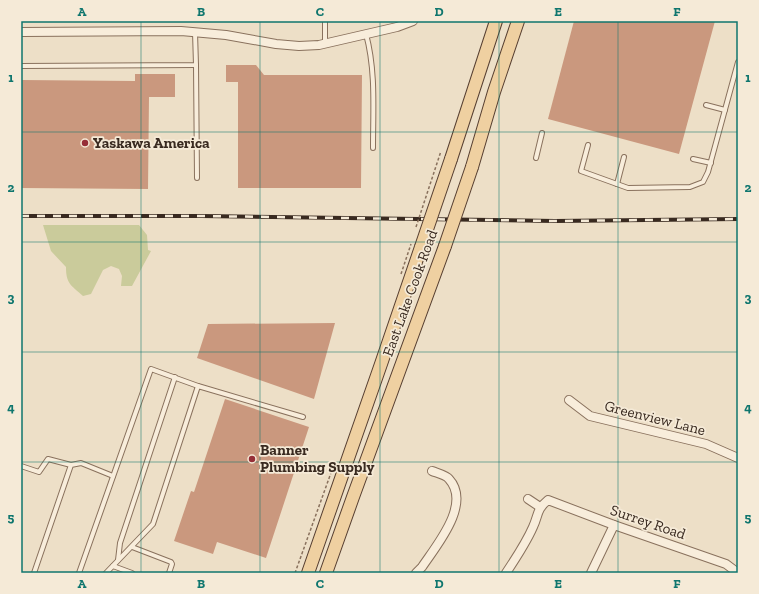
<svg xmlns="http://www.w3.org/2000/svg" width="759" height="594" viewBox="0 0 759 594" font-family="'Zilla Slab',serif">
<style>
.green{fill:#cacb9b}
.building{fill:#ca987e}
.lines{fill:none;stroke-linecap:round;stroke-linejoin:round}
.lane-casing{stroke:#89715d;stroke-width:6}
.street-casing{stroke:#89715d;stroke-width:10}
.primary-casing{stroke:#573f31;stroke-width:14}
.path{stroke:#89715d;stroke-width:1.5;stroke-dasharray:3 2;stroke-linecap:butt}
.lane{stroke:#f8eddb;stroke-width:4}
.street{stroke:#f8eddb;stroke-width:8}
.primary{stroke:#efd0a1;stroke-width:12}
.rail-casing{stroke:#392a20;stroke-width:4}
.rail{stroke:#f5ead7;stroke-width:2.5;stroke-dasharray:8;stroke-linecap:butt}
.primary-bridge-casing{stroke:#573f31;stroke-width:14;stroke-linecap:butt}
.path-bridge{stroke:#89715d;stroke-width:1.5;stroke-dasharray:3 2;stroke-linecap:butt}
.primary-bridge{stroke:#efd0a1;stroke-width:12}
.grid{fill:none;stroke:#0f766e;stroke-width:1;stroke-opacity:0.55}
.poi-dot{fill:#962f38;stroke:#f5ead7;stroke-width:1.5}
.labels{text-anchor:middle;stroke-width:3.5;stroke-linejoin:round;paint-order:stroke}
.poi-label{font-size:15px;font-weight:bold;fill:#392a20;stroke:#f5ead7;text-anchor:start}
.street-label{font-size:15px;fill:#392a20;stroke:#f5ead7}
.neatline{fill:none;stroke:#0f766e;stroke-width:1.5}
.grid-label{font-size:13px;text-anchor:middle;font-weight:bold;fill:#0f766e}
</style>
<rect width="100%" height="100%" fill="#eddfc7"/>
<path class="green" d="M 43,225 L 139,225 L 147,235 L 148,250 L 151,251 L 132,286 L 121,286 L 122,276 L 119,269 L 111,266 L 103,270 L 91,294 L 83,296 C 71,285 66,284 66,267 L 51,251 Z"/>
<g class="building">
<path d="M 574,21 L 715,21 L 679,154 L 548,119 Z"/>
<path d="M 226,65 L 256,65 L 264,75 L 362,75 L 361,188 L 238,188 L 238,82 L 226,82 Z"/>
<path d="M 135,74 L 175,74 L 175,97 L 149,97 L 148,189 L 21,188 L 21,80 L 135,81 Z"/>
<path d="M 335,323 L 314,399 L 197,358 L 208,324 Z"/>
<path d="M 225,399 L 309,427 L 266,558 L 217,542 L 213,554 L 174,541 L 191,491 L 194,492 Z"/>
</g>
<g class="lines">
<defs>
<g id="lane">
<path d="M 366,34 C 376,71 373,110 373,148"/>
<path d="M 325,44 L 325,21"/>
<path d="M 196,65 L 197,178"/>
<path d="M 21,66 L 196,65 L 195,32"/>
<path d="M 706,105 L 725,110"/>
<path d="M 588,145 L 581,171 L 628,188 L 690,187 L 703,182 L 708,172 L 738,62"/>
<path d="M 536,158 L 542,133"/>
<path d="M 693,159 L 711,163"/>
<path d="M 617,184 L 624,157"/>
<path d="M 21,466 L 39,472 L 48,459 L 71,465"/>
<path d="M 132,547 L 171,562 L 172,564 L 169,573"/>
<path d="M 118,560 L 120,543 L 175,377"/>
<path d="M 113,566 L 132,573"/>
<path d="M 34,573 L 71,465 L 81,463 L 113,476"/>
<path d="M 79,573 L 151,369 L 198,386"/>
<path d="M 106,573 L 153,524 L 198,386 L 303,417"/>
</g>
<g id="street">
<path d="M 21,32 L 181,31 L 226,35 L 276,44 L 299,46 L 319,45 L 397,27 L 413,21"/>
<path d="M 569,400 L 590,416 L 706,444 L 738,458"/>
<path d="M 528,499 L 540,507"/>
<path d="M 416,573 L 422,567 C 436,546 472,504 449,479 C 446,475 437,473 432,471"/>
<path d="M 506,573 C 516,558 526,543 533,527 C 539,514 536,510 548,500 L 614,525 L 726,564 L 738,573"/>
<path d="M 591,573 L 614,525"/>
</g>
<g id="primary">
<path d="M 451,159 L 496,21"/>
<path d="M 472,167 L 494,92 L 518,21"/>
<path d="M 308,573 L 381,364 L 421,247"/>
<path d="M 326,573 L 353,497 L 445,246"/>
</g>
</defs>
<use href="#lane" class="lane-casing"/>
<use href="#street" class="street-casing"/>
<use href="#primary" class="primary-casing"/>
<path class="path" d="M 295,573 L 332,470"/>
<use href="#lane" class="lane"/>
<use href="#street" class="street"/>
<use href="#primary" class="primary"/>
<defs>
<path id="rail" d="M 21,216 L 201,216 L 555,221 L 738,219"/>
</defs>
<use href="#rail" class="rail-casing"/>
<use href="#rail" class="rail"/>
<defs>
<g id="primary-bridge">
<path d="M 445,246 L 472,167"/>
<path d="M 421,247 L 451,159"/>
</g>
</defs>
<use href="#primary-bridge" class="primary-bridge-casing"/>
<g class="path-bridge">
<path d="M 416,227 L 441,151"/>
<path d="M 401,274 L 411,244"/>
</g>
<use href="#primary-bridge" class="primary-bridge"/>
</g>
<path class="grid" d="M 141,21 L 141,573M 260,21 L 260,573M 380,21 L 380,573M 499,21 L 499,573M 618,21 L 618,573M 21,132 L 738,132M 21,242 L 738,242M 21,352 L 738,352M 21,462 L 738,462"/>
<g class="poi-dot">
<circle cx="85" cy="143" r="4"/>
<circle cx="252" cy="459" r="4"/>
</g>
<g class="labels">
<g class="poi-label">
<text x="93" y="148">Yaskawa America</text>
<text x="260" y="455">Banner<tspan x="260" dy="17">Plumbing Supply</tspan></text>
</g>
<g class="street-label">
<text transform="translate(410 293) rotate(-70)" y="5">East Lake Cook Road</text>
<text transform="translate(655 418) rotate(14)" y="5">Greenview Lane</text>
<text transform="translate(648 522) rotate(19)" y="5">Surrey Road</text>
</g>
</g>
<rect width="759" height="594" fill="none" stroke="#f5ead7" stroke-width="44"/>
<rect x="22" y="22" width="715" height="550" class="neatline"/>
<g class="grid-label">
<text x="82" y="16">A</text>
<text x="201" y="16">B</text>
<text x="320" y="16">C</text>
<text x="439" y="16">D</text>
<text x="558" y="16">E</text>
<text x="677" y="16">F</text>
<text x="11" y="82">1</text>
<text x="748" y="82">1</text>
<text x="11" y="192">2</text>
<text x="748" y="192">2</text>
<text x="11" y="302">3</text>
<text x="748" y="302">3</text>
<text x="11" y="412">4</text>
<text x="748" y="412">4</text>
<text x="11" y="522">5</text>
<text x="748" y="522">5</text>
<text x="82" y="588">A</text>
<text x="201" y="588">B</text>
<text x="320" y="588">C</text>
<text x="439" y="588">D</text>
<text x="558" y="588">E</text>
<text x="677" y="588">F</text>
</g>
</svg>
